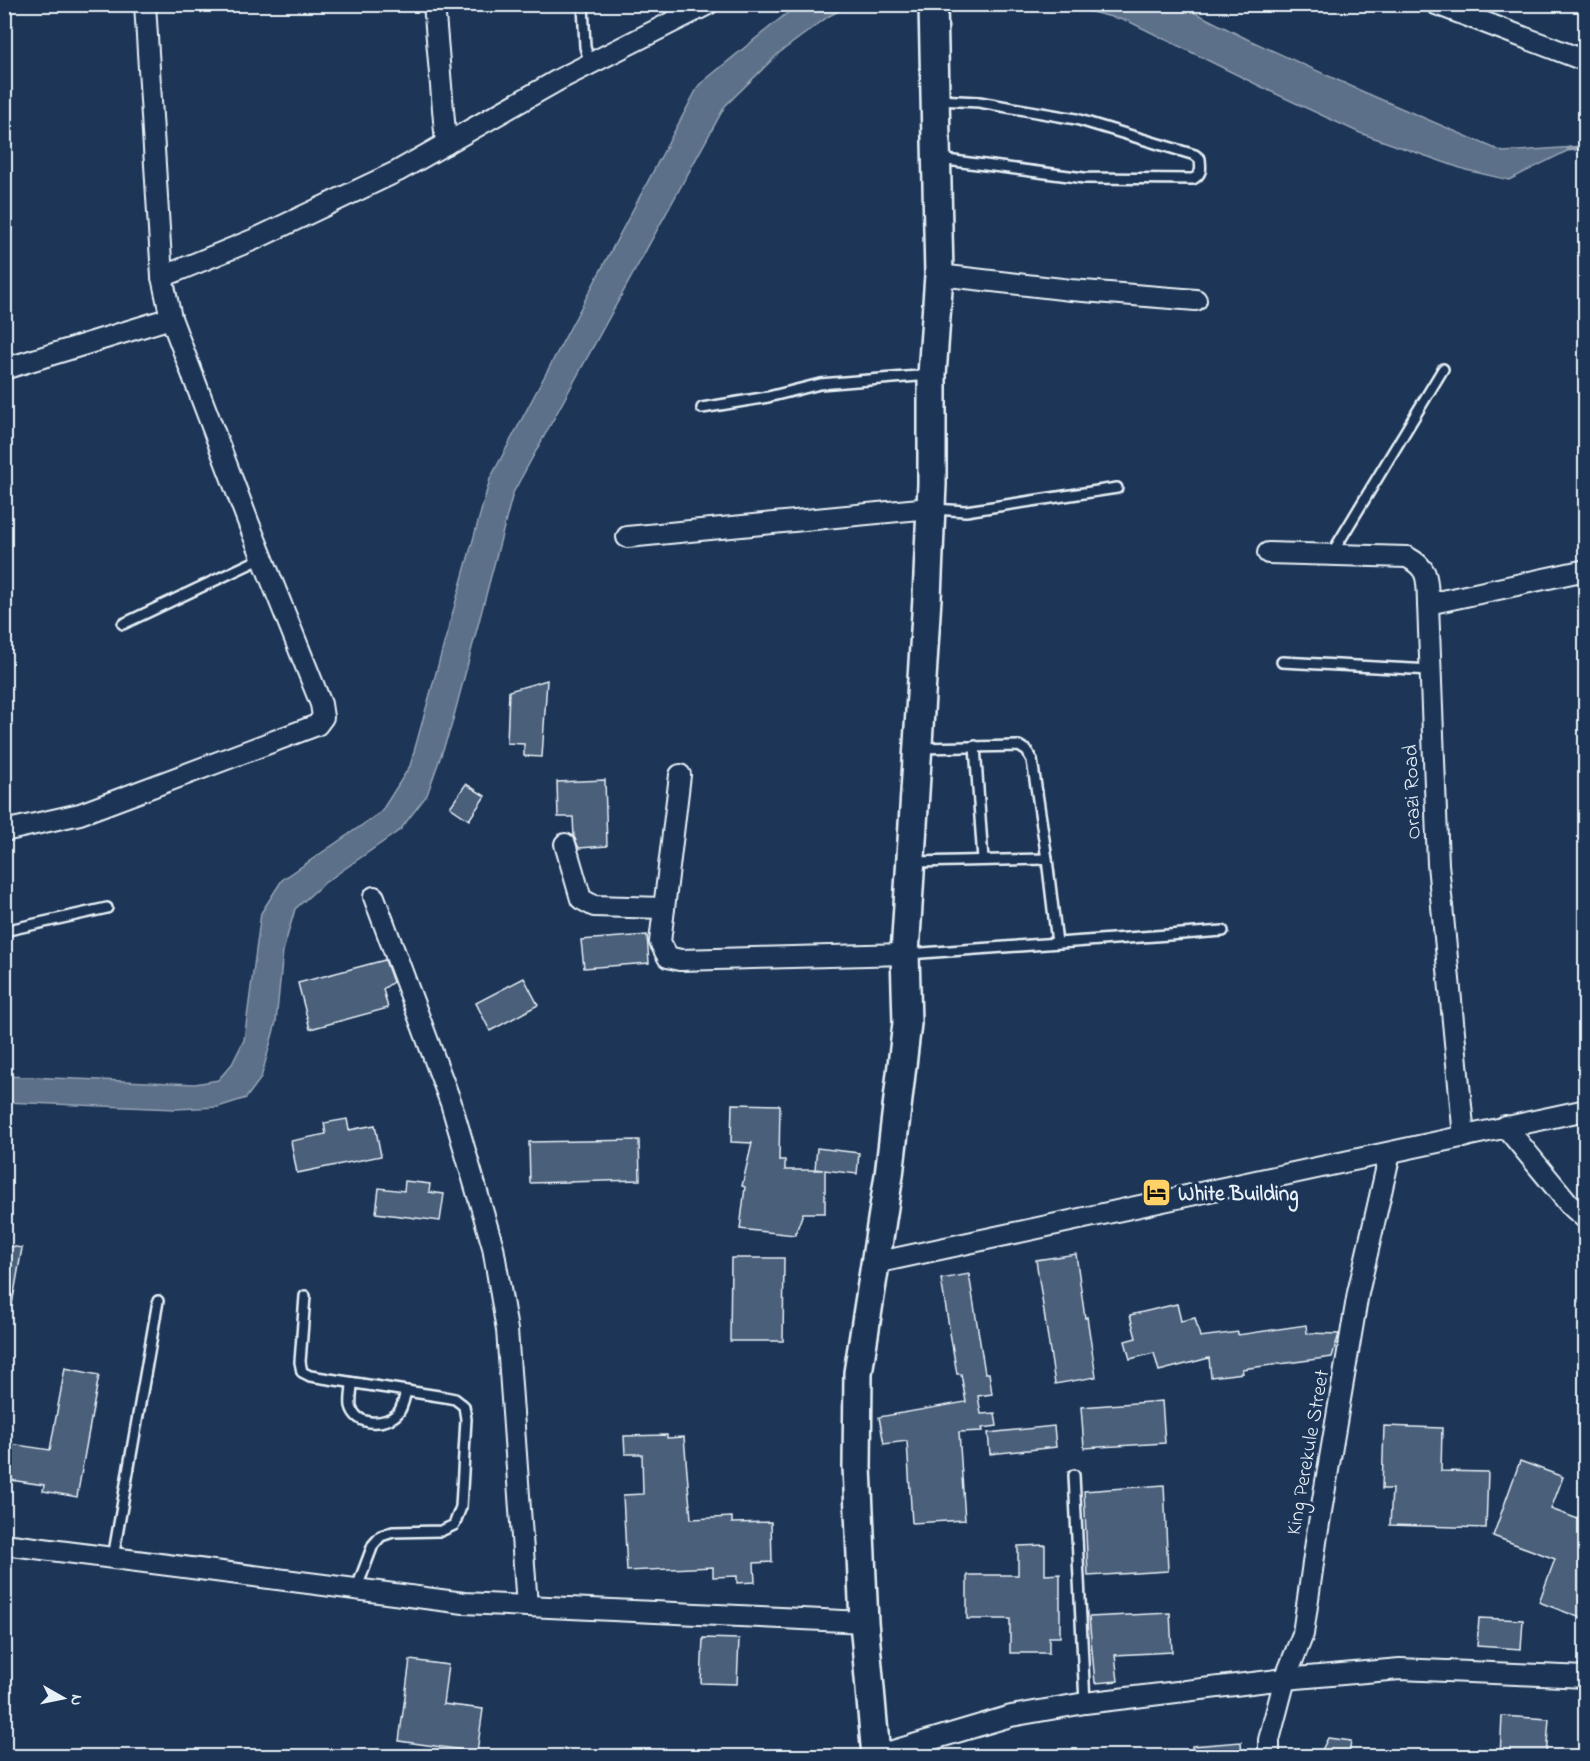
<svg xmlns="http://www.w3.org/2000/svg" width="1590" height="1761" viewBox="0 0 1590 1761" font-family="'Indie Flower',sans-serif">
<style>
.water{fill:#5d7089;stroke:#95a4b5;stroke-width:1.5}
.lines{fill:none;stroke-linecap:round;stroke-linejoin:round}
.stream{stroke:#95a4b5;stroke-width:5}
.building{fill:#495e7a;stroke:#e8f1f8;stroke-width:1.5}
.lane-casing{stroke:#e8f1f8;stroke-width:14}
.street-casing{stroke:#e8f1f8;stroke-width:24}
.secondary-casing{stroke:#e8f1f8;stroke-width:32}
.lane{stroke:#1d3557;stroke-width:9}
.street{stroke:#1d3557;stroke-width:20}
.secondary{stroke:#1d3557;stroke-width:27}
.labels{text-anchor:middle;stroke-width:6;stroke-linejoin:round;paint-order:stroke}
.street-label{font-size:21px;fill:#e8f1f8;stroke:#1d3557}
.poi-label{font-size:21px;font-weight:bold;fill:#e8f1f8;stroke:#1d3557;text-anchor:start}
</style>
<rect width="100%" height="100%" fill="#1d3557"/>
<filter id="ink" filterUnits="userSpaceOnUse"><feTurbulence type="fractalNoise" baseFrequency=".0167" numOctaves="2"/><feDisplacementMap in="SourceGraphic" scale="12" xChannelSelector="R" yChannelSelector="G"/><feConvolveMatrix kernelMatrix="1 2 1 2 8 2 1 2 1" color-interpolation-filters="sRGB"/></filter>
<g filter="url(#ink)">
<g class="water">
<path d="M 802,4 L 851,5 L 829,16 L 779,53 L 725,106 L 513,493 L 451,727 L 427,795 L 400,830 L 323,884 L 295,909 L 283,951 L 276,1022 L 261,1078 L 246,1098 L 218,1107 L 175,1109 L 5,1102 L 5,1076 L 195,1084 L 218,1080 L 232,1064 L 244,1040 L 261,913 L 282,880 L 381,812 L 410,766 L 490,479 L 699,85 L 787,13 Z"/>
<path d="M 1063,5 L 1180,5 L 1247,39 L 1366,93 L 1503,152 L 1575,147 L 1509,180 L 1466,170 L 1360,133 L 1272,92 L 1128,21 Z"/>
</g>
<g class="lines">
<path class="stream" d="M 1569,149 L 1586,147"/>
</g>
<g class="building">
<path d="M 547,680 L 542,757 L 524,756 L 524,744 L 507,743 L 509,691 Z"/>
<path d="M 605,780 L 607,846 L 579,848 L 574,837 L 573,817 L 558,817 L 557,782 Z"/>
<path d="M 466,784 L 485,796 L 469,820 L 450,807 Z"/>
<path d="M 647,935 L 649,963 L 584,968 L 581,940 Z"/>
<path d="M 385,960 L 393,982 L 383,989 L 388,1008 L 310,1029 L 298,983 Z"/>
<path d="M 524,978 L 538,1005 L 490,1031 L 476,1003 Z"/>
<path d="M 732,1104 L 780,1105 L 779,1160 L 785,1160 L 785,1170 L 823,1170 L 815,1169 L 817,1148 L 859,1153 L 857,1174 L 825,1170 L 825,1213 L 803,1213 L 795,1235 L 740,1229 L 745,1187 L 742,1186 L 752,1143 L 731,1142 Z"/>
<path d="M 347,1119 L 349,1130 L 375,1125 L 381,1156 L 297,1173 L 291,1141 L 326,1134 L 324,1123 Z"/>
<path d="M 639,1140 L 640,1180 L 530,1183 L 529,1142 Z"/>
<path d="M 405,1181 L 430,1184 L 429,1192 L 444,1194 L 440,1221 L 376,1213 L 379,1188 L 404,1191 Z"/>
<path d="M 4,1245 L 22,1248 L 12,1305 L 4,1304 Z"/>
<path d="M 1076,1254 L 1085,1318 L 1087,1317 L 1096,1377 L 1055,1384 L 1036,1260 Z"/>
<path d="M 731,1258 L 784,1258 L 783,1341 L 730,1341 Z"/>
<path d="M 969,1274 L 985,1373 L 989,1373 L 992,1394 L 978,1396 L 981,1414 L 995,1413 L 997,1426 L 982,1428 L 983,1431 L 959,1432 L 965,1520 L 912,1523 L 907,1441 L 884,1444 L 879,1417 L 966,1402 L 961,1374 L 957,1374 L 941,1279 Z"/>
<path d="M 1177,1304 L 1181,1321 L 1195,1318 L 1200,1337 L 1238,1332 L 1238,1335 L 1306,1325 L 1307,1333 L 1339,1334 L 1332,1357 L 1242,1369 L 1243,1373 L 1211,1377 L 1209,1358 L 1159,1371 L 1154,1353 L 1130,1359 L 1125,1341 L 1136,1338 L 1130,1315 Z"/>
<path d="M 65,1368 L 99,1375 L 77,1497 L 43,1491 L 44,1485 L 4,1479 L 4,1443 L 50,1450 Z"/>
<path d="M 1162,1401 L 1165,1443 L 1084,1448 L 1081,1407 Z"/>
<path d="M 1054,1426 L 1056,1447 L 990,1454 L 988,1433 Z"/>
<path d="M 1384,1426 L 1442,1428 L 1441,1471 L 1488,1472 L 1486,1528 L 1390,1525 L 1392,1489 L 1382,1489 Z"/>
<path d="M 667,1435 L 667,1438 L 684,1437 L 691,1519 L 732,1517 L 732,1523 L 771,1522 L 772,1562 L 754,1563 L 755,1582 L 737,1583 L 737,1576 L 713,1577 L 713,1567 L 627,1571 L 623,1495 L 643,1494 L 642,1454 L 625,1454 L 624,1436 Z"/>
<path d="M 1520,1461 L 1563,1477 L 1551,1509 L 1586,1522 L 1586,1620 L 1539,1602 L 1555,1559 L 1493,1536 Z"/>
<path d="M 1164,1485 L 1168,1571 L 1088,1576 L 1084,1491 Z"/>
<path d="M 1045,1545 L 1045,1575 L 1060,1574 L 1060,1637 L 1049,1637 L 1049,1653 L 1010,1653 L 1010,1619 L 967,1619 L 967,1575 L 1018,1575 L 1018,1546 Z"/>
<path d="M 1170,1613 L 1172,1652 L 1115,1655 L 1118,1681 L 1095,1683 L 1089,1617 Z"/>
<path d="M 1479,1618 L 1523,1620 L 1521,1649 L 1477,1646 Z"/>
<path d="M 703,1638 L 739,1639 L 737,1684 L 701,1683 Z"/>
<path d="M 410,1660 L 448,1665 L 443,1704 L 483,1709 L 477,1752 L 399,1741 Z"/>
<path d="M 1502,1716 L 1549,1719 L 1546,1756 L 1500,1756 Z"/>
<path d="M 1328,1738 L 1351,1741 L 1349,1756 L 1319,1756 Z"/>
<path d="M 1241,1742 L 1242,1756 L 1193,1756 L 1192,1746 Z"/>
</g>
<g class="lines">
<defs>
<g id="lane">
<path d="M 583,4 L 585,47 L 590,64"/>
<path d="M 938,100 L 979,102 L 1076,119 L 1195,155 L 1200,159 C 1201,169 1202,174 1193,179 L 1084,178 L 939,159"/>
<path d="M 702,408 L 768,397 L 820,384 L 930,375"/>
<path d="M 933,509 L 966,511 L 1117,488"/>
<path d="M 1331,555 L 1443,369"/>
<path d="M 123,624 L 262,558"/>
<path d="M 1282,662 L 1431,670"/>
<path d="M 975,746 L 983,860"/>
<path d="M 919,748 L 1019,746 L 1027,751 L 1032,760 L 1047,859 L 1057,943"/>
<path d="M 914,862 L 1047,859"/>
<path d="M 4,931 L 107,908"/>
<path d="M 908,954 L 1223,931"/>
<path d="M 305,1296 L 300,1362 L 302,1372 L 310,1376 L 445,1397 L 455,1399 L 464,1406 L 466,1419 L 461,1507 L 454,1525 L 441,1531 L 393,1532 L 381,1536 L 373,1545 L 356,1590"/>
<path d="M 352,1383 C 352,1390 350,1399 351,1406 C 356,1427 386,1426 398,1413 C 403,1407 404,1398 406,1391"/>
<path d="M 1074,1475 L 1085,1703"/>
<path d="M 113,1558 L 158,1301"/>
</g>
<g id="street">
<path d="M 434,4 L 446,144"/>
<path d="M 1436,4 L 1586,61"/>
<path d="M 939,275 L 1071,290 L 1196,300"/>
<path d="M 162,277 L 255,239 L 398,171 L 560,79 L 708,4"/>
<path d="M 4,369 L 171,318"/>
<path d="M 627,537 L 930,508"/>
<path d="M 1268,553 L 1407,557 C 1430,569 1427,580 1428,604"/>
<path d="M 680,775 L 660,942 L 668,957 L 680,960 L 905,954"/>
<path d="M 4,831 L 80,814 L 317,725 L 323,717 L 321,704 L 249,524 L 171,318 L 162,277 L 145,4"/>
<path d="M 565,844 L 581,899 L 594,906 L 664,908"/>
<path d="M 374,897 L 451,1103 L 493,1247 L 507,1330 L 527,1606"/>
<path d="M 1505,1126 L 1570,1205 L 1586,1219"/>
<path d="M 1464,1137 L 1438,864 L 1428,604 L 1586,570"/>
<path d="M 875,1263 L 1586,1110"/>
<path d="M 4,1544 L 464,1603 L 864,1622"/>
<path d="M 876,1756 L 1011,1716 L 1085,1703 L 1285,1679 L 1400,1669 L 1586,1677"/>
<path d="M 1269,1756 L 1269,1740 L 1285,1679 L 1303,1634 L 1317,1535 L 1358,1293 L 1390,1153"/>
</g>
<path id="secondary" d="M 876,1756 L 864,1622 L 857,1467 L 858,1373 L 889,1175 L 907,1023 L 905,954 L 927,598 L 932,484 L 932,375 L 939,275 L 933,4"/>
</defs>
<use href="#lane" class="lane-casing"/>
<use href="#street" class="street-casing"/>
<use href="#secondary" class="secondary-casing"/>
<use href="#lane" class="lane"/>
<use href="#street" class="street"/>
<use href="#secondary" class="secondary"/>
</g>
</g>
<defs>
<symbol id="hotel-square" viewBox="-11 -11 22 22"><rect x="-9" y="-9" width="18" height="18" rx="4" fill="#ffd166" stroke="#1d3557"/><path d="M-6-4.5h1.5V1H6V5H4.5V3h-9V5H-6ZM-4 0a1.8 1.8 0 1 1 3.6 0ZM.5 0V-2.5h3Q6-2.5 6 0Z" fill="#111"/></symbol>
</defs>
<g fill-rule="evenodd">
<use href="#hotel-square" x="1140" y="1176" width="33" height="33"/>
</g>
<g class="labels">
<g class="street-label">
<text transform="translate(1411 792) rotate(-92)" y="7">Orazi Road</text>
<text transform="translate(1307 1452) rotate(-80)" y="7">King Perekule Street</text>
</g>
<g class="poi-label">
<text x="1178" y="1200">White Building</text>
</g>
</g>
<rect width="1590" height="1761" fill="none" stroke="#1d3557" stroke-width="24"/>
<rect x="12" y="12" width="1566" height="1737" fill="none" stroke="#e8f1f8" stroke-width="2" filter="url(#ink)"/>
<g transform="translate(63 1698) rotate(99)" stroke="#1d3557" stroke-width="4.5" paint-order="stroke">
<path d="M0-4.5L10 22L0 15L-10 22Z" fill="#e8f1f8"/>
<text y="-9" font-size="16" font-weight="bold" text-anchor="middle" fill="#e8f1f8">N</text>
</g>
</svg>
